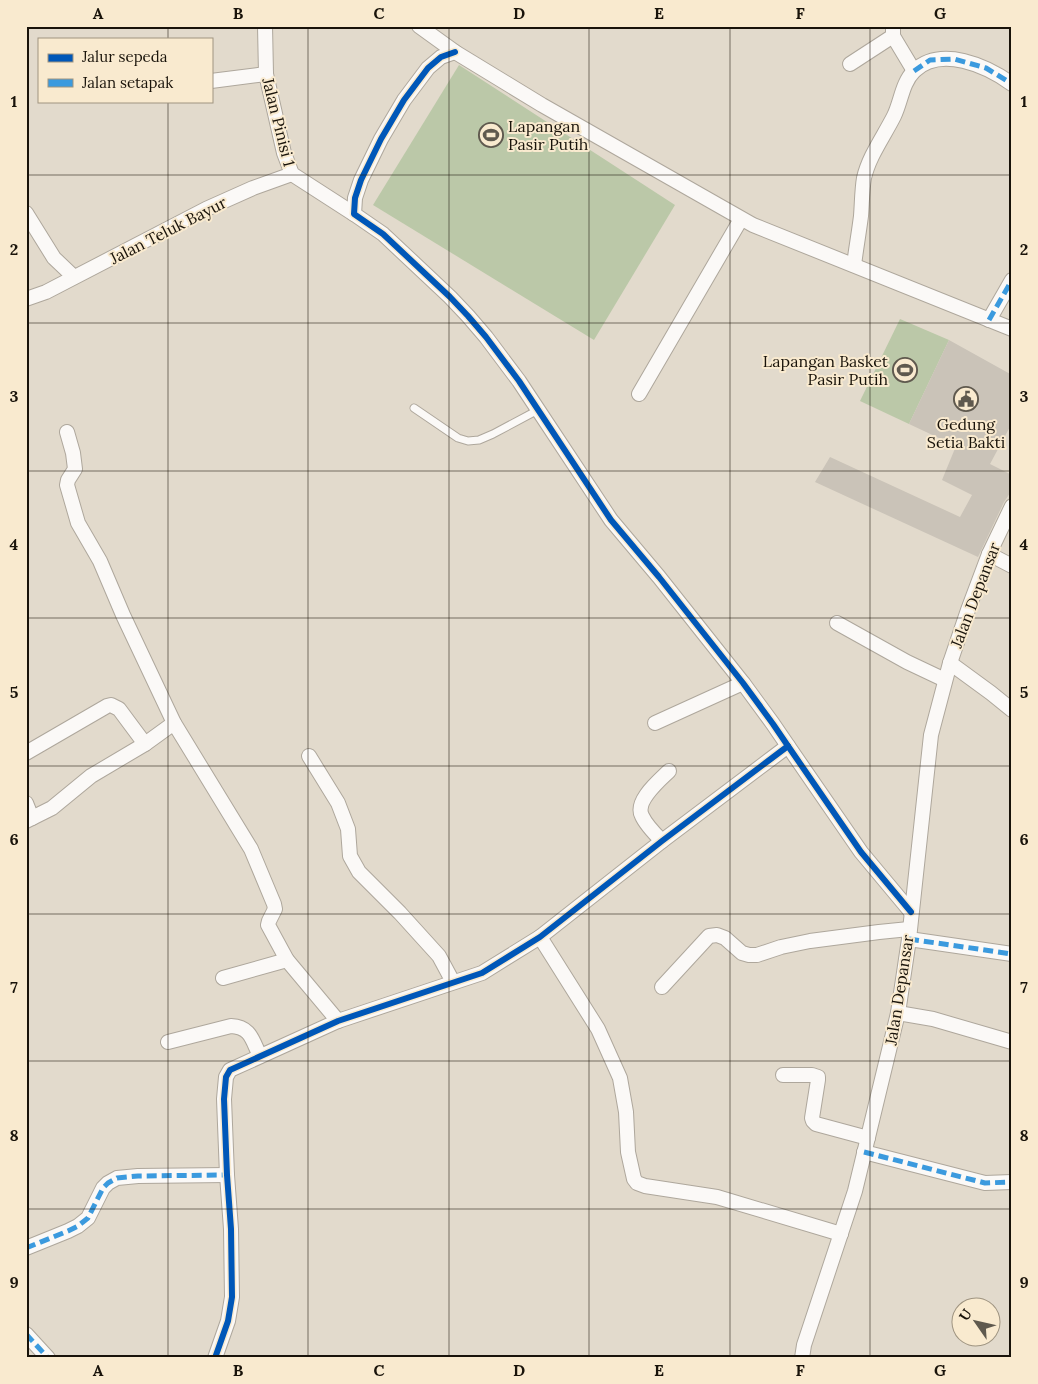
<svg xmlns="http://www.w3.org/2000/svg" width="1038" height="1384" viewBox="0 0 1038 1384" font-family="Lora,serif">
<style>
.green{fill:#bbc8a8}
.building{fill:#cac3b8}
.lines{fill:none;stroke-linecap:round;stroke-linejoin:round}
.lane-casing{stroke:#aea79c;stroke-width:9}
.street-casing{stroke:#aea79c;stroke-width:16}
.lane{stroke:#fbf9f7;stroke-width:7}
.street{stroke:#fbf9f7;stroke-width:14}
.quiet{stroke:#3b9ade;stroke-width:5;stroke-dasharray:10 5;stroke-linecap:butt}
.cycleway-casing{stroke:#f9eacf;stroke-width:9}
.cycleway{stroke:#0057b8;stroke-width:6}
.grid{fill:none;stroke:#19130a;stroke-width:1;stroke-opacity:0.55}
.labels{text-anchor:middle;stroke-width:4;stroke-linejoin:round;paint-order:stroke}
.street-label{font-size:16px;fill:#19130a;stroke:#f9eacf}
.poi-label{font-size:16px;fill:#19130a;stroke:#f9eacf;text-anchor:start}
.neatline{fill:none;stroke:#19130a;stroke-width:2}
.grid-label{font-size:16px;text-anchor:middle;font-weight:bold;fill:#19130a}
</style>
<rect width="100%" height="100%" fill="#e2dacc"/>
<g class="green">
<path d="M 459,65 L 675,205 L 594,340 L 373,205 Z"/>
<path d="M 900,319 L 949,340 L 909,424 L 860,401 Z"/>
</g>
<path class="building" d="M 949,340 L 1012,375 L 1012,423 L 990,464 L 1012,475 L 1012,490 L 1004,502 L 978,557 L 815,482 L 830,457 L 960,517 L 972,495 L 942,480 L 956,446 L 909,424 Z"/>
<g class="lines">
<defs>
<path id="lane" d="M 414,408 L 458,438 L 468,441 L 479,440 L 493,434 L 538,410"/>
<g id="street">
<path d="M 265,26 L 266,74 L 284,153 L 292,174 L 354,214"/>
<path d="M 419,26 L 455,52 L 542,105 L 753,225 L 1012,329"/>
<path d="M 893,28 L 893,36 L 914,71"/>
<path d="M 455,52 L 441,57 L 428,68 L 404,100 L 381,139 L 361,180 L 355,198 L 354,214 L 383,234 L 450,297 L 468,316 L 486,337 L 519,381 L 611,520 L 659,577 L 743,683 L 773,724 L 788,746 L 861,852 L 911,912"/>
<path d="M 850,64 L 893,36"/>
<path d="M 211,81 L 266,74"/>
<path d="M 26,213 L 54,258 L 74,277"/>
<path d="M 854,265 C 856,249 859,232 861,216 C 862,203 862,190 864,178 C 869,156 884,136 894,116 C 901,102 902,83 914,71 C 941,45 987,66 1012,84"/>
<path d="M 26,299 L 46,292 L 206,209 L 253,188 L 292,174"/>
<path d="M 989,320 L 1012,280"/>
<path d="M 639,394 L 741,219"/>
<path d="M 67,432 L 73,453 L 75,469 L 68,480 L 67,485 L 78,523 L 100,561 L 123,615 L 174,723 L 251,849 L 274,904 L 275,909 L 269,921 L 268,925 L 287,960 L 338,1021"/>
<path d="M 989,554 L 1012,566"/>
<path d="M 837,623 L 907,662 L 945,680"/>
<path d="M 950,663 L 991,693 L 1012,710"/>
<path d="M 655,723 L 743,683"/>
<path d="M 26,753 L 107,706 L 111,705 L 119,709 L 145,744"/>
<path d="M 309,756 L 338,803 L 348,829 L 350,856 L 359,872 L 400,913 L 439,956 L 453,982"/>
<path d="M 26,803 L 32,818"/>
<path d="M 26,821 L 52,808 L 91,776 L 145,744 L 174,723"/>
<path d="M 662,841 C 655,834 646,825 642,816 C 634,801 660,780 669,771"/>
<path d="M 540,937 L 598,1029 L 620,1078 L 626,1112 L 628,1152 L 634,1179 L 637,1183 L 645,1186 L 717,1197 L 841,1234"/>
<path d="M 909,939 L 1012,954"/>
<path d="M 223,978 L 287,960"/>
<path d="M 662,987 L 709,936 L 717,935 L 725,938 L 742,953 L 749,955 L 757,955 L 781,947 L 810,941 L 879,932 L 909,929"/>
<path d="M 898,1013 L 933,1019 L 1012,1042"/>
<path d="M 168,1042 L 231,1026 C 251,1027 252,1040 260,1056"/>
<path d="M 783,1075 L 812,1075 L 818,1077 L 818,1080 L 812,1118 L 813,1121 L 816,1124 L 868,1138"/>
<path d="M 864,1152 L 985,1183 L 1012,1182"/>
<path d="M 26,1248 L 68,1231 L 78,1226 L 88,1218 L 103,1188 L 108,1183 L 117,1178 L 138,1176 L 227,1175"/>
<path d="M 26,1334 L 48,1358"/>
<path d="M 215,1358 L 228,1321 L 232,1297 L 231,1229 L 227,1175 L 224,1099 L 226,1077 L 230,1070 L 338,1021 L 482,973 L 540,937 L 662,841 L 788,746"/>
<path d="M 802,1358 L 804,1345 L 855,1191 L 898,1013 L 909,939 L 931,735 L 950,663 L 968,610 L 989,554 L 1012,506"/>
</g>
</defs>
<use href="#lane" class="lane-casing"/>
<use href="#street" class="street-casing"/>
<use href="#lane" class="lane"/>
<use href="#street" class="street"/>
<g class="quiet">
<path d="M 914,71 L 930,60 L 954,59 L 986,68 L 1012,84"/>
<path d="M 989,320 L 1012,280"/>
<path d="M 909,939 L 1012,954"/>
<path d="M 864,1152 L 985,1183 L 1012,1182"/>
<path d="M 26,1248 L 68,1231 L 78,1226 L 88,1218 L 103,1188 L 108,1183 L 117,1178 L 138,1176 L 227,1175"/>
<path d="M 26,1334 L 48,1358"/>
</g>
<defs>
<g id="cycleway">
<path d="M 455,52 L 441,57 L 428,68 L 404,100 L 381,139 L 361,180 L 355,198 L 354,214 L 383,234 L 450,297 L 468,316 L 486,337 L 519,381 L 611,520 L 659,577 L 743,683 L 773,724 L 788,746 L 861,852 L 911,912"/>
<path d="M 215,1358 L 228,1321 L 232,1297 L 231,1229 L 227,1175 L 224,1099 L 226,1077 L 230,1070 L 338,1021 L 482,973 L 540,937 L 662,841 L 788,746"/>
</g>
</defs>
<use href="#cycleway" class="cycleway-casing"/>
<use href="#cycleway" class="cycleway"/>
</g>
<path class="grid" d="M 168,26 L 168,39M 308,26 L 308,1358M 449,26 L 449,1358M 589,26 L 589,1358M 730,26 L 730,1358M 870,26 L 870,1358M 168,101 L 168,1358M 26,175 L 1012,175M 26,323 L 1012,323M 26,471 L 1012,471M 26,618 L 1012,618M 26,766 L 1012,766M 26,914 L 1012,914M 26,1061 L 1012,1061M 26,1209 L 1012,1209"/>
<defs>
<symbol id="stadium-ring" viewBox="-11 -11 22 22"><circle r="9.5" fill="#f9eacf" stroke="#5f594e" stroke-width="1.5"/><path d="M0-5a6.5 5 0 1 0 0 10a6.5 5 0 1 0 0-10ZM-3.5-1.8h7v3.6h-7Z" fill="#5f594e"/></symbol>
<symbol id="civic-ring" viewBox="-11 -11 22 22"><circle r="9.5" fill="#f9eacf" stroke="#5f594e" stroke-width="1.5"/><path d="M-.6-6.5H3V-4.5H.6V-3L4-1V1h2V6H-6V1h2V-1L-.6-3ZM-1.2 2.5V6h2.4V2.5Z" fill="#5f594e"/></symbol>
</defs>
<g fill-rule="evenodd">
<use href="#stadium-ring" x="477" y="121" width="28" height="28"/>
<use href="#stadium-ring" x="891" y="356" width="28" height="28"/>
<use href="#civic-ring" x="952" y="385" width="28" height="28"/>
</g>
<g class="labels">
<g class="street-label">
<text transform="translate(279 122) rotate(76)" y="6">Jalan Pinisi 1</text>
<text transform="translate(168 230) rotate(-27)" y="6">Jalan Teluk Bayur</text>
<text transform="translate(975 595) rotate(-69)" y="6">Jalan Depansar</text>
<text transform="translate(899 990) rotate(-81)" y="6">Jalan Depansar</text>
</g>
<g class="poi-label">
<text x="508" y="132">Lapangan<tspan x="508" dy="18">Pasir Putih</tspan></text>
<text x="888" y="367" text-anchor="end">Lapangan Basket<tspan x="888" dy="18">Pasir Putih</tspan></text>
<text x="966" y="430" text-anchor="middle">Gedung<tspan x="966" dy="18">Setia Bakti</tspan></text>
</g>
</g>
<rect width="1038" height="1384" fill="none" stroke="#f9eacf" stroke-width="55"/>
<rect x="38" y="38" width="175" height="65" fill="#f9eacf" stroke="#9f9480"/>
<rect x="48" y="54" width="25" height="8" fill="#0057b8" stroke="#9f9480"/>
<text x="82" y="62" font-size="15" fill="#19130a">Jalur sepeda</text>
<rect x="48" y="79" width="25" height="8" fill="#3b9ade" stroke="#9f9480"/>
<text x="82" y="88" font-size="15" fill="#19130a">Jalan setapak</text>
<g transform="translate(976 1322) rotate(304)"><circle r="24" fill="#f9eacf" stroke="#9f9480"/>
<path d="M0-4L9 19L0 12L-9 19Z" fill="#5f594e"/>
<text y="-8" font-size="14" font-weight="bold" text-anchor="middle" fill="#19130a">U</text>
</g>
<rect x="28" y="28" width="982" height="1328" class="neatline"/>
<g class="grid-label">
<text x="98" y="19">A</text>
<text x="238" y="19">B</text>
<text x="379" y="19">C</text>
<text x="519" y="19">D</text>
<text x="659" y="19">E</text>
<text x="800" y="19">F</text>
<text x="940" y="19">G</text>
<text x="14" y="107">1</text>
<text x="1024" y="107">1</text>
<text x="14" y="255">2</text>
<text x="1024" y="255">2</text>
<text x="14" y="402">3</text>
<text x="1024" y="402">3</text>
<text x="14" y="550">4</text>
<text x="1024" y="550">4</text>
<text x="14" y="698">5</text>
<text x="1024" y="698">5</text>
<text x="14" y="845">6</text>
<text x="1024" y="845">6</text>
<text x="14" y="993">7</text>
<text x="1024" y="993">7</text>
<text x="14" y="1141">8</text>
<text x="1024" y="1141">8</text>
<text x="14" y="1288">9</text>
<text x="1024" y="1288">9</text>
<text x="98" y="1376">A</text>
<text x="238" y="1376">B</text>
<text x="379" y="1376">C</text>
<text x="519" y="1376">D</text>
<text x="659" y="1376">E</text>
<text x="800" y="1376">F</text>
<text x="940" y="1376">G</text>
</g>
</svg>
